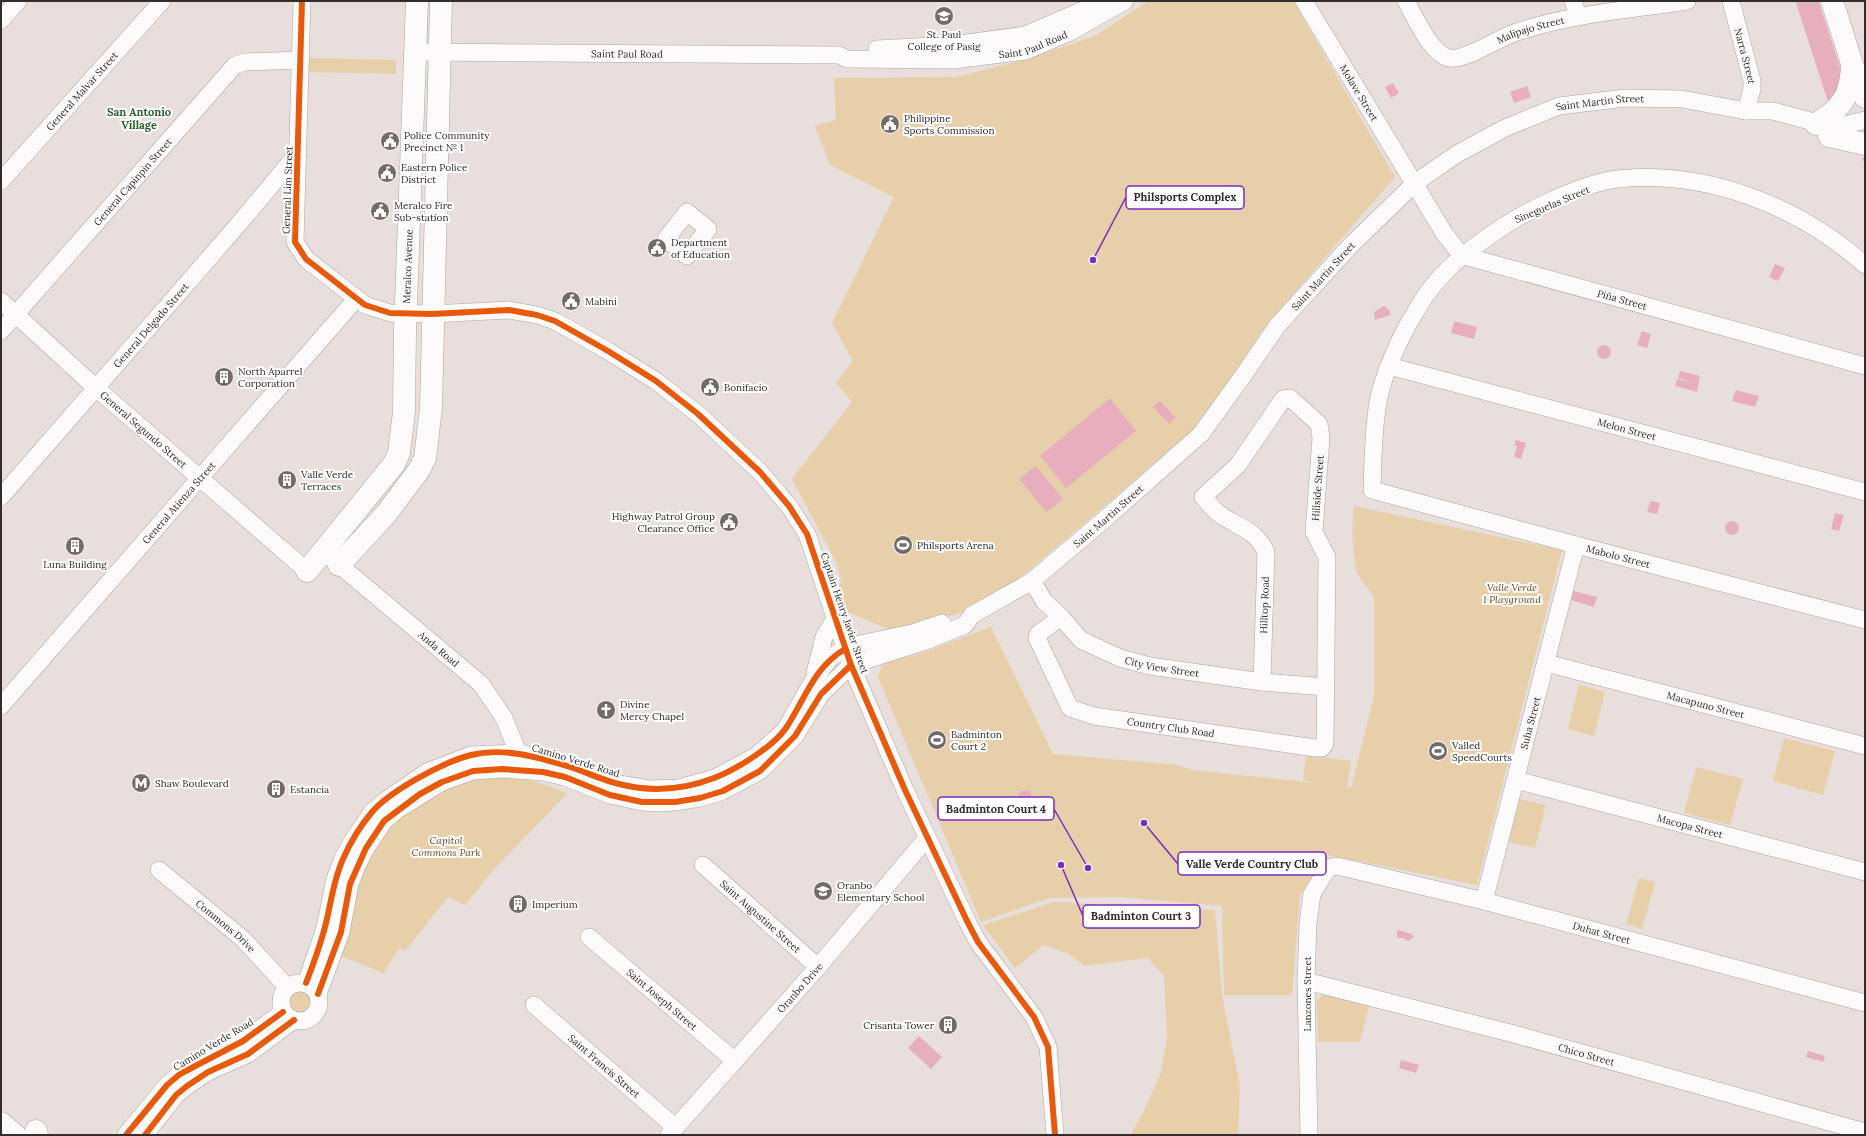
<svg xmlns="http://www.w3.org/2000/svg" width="1866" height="1136" viewBox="0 0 1866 1136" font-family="Lora,serif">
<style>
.green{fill:#e6cfa9}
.water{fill:#e7afbe}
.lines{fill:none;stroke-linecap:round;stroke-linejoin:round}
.stream{stroke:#e7afbe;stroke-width:3.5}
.river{stroke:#e7afbe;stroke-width:22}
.minor-casing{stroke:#aba5a2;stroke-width:18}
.major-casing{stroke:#aba5a2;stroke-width:23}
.minor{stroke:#fcfafa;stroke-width:17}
.major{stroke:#fcfafa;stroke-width:22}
.cycleway-casing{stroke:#fff;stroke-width:8}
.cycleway{stroke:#e8590c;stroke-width:6}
.labels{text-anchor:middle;stroke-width:4;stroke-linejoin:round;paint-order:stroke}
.street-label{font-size:10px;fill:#322c2a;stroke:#fff}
.poi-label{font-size:10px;fill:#322c2a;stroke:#fff;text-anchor:start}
.park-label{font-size:10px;font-style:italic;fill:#664c19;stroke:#fff}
.neighbourhood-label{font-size:11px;font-weight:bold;fill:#2d602b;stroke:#fff}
.leader{fill:none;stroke:#7b2cbf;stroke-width:1.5}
.callout-dot{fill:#7b2cbf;stroke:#fff;stroke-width:1.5}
.callout{fill:#fff;stroke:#7b2cbf;stroke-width:1.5}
.callout-label{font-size:11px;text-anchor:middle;font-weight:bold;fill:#322c2a}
</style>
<rect width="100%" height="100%" fill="#e8dfdc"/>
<g class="green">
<path d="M 1148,1 L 1293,1 L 1395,177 L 1263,329 L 1202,422 L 1031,569 L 991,599 L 960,613 L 897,633 L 834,606 L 841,579 L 836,562 L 792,479 L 852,402 L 836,383 L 853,361 L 832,323 L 894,197 L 830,165 L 815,126 L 836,120 L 834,78 L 956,77 L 1023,60 L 1095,36 Z"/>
<path d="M 309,58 L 396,60 L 396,74 L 309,72 Z"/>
<path d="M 1354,506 L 1562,550 L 1477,885 L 1327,855 L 1300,895 L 1292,995 L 1224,995 L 1222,906 L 1120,897 L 1050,898 L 981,922 L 878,677 L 882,665 L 891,659 L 913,656 L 991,627 L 1053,754 L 1178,765 L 1192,770 L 1315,783 L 1303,780 L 1306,755 L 1351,761 L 1347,787 L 1342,786 L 1351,788 L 1374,696 L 1374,597 L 1356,572 L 1352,534 Z"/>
<path d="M 1579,685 L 1605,692 L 1594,736 L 1568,729 Z"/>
<path d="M 1784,738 L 1835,751 L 1823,795 L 1773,781 Z"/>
<path d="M 1696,767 L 1743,779 L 1730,825 L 1684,813 Z"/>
<path d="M 503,776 C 527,778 546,784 567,794 L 494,869 L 465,905 L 448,897 L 405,951 L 400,948 L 383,973 L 341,956 C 346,931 350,905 357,881 C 374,830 421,791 473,779 C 483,777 494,777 503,776 Z"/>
<path d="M 1520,799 L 1546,805 L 1535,848 L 1508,842 Z"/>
<path d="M 1639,878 L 1655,882 L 1642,929 L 1626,924 Z"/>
<path d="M 1053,902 L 1215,910 L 1222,995 L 1240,1087 L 1238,1135 L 1130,1135 L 1143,1113 L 1161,1073 L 1167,1037 L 1164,976 L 1148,958 L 1084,966 L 1069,954 L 1044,945 L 1015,968 L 983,925 Z"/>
<circle cx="301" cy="1003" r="13"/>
<path d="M 1324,994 L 1369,1006 L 1360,1042 L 1318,1042 L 1317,1000 Z"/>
</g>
<g class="water">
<path d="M 1393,83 L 1399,93 L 1391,98 L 1385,87 Z"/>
<path d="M 1527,86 L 1531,97 L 1514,103 L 1510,92 Z"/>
<path d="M 1775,264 L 1785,268 L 1778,281 L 1769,277 Z"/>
<path d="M 1384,306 L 1390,311 L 1390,315 L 1375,320 L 1374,312 Z"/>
<path d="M 1454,321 L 1477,327 L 1474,339 L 1451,333 Z"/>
<path d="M 1642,331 L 1651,334 L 1647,348 L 1637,345 Z"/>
<circle cx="1604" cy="352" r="7"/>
<path d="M 1680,371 L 1700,376 L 1697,392 L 1675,386 L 1677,379 L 1698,384 L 1678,378 Z"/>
<path d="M 1736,390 L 1759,396 L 1755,407 L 1732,401 Z"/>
<path d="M 1110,398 L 1136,431 L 1066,488 L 1040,456 Z"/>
<path d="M 1160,401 L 1176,418 L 1169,424 L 1153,407 Z"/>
<path d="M 1516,440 L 1526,443 L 1521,459 L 1514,457 L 1517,446 L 1514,445 Z"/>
<path d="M 1036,466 L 1063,499 L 1046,512 L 1019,479 Z"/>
<path d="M 1650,501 L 1660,503 L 1657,514 L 1647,512 Z"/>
<path d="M 1835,513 L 1844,515 L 1839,531 L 1831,529 Z"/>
<circle cx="1732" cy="528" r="7"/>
<path d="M 1574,591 L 1597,597 L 1594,607 L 1571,600 Z"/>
<path d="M 1021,791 L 1030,791 L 1033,799 L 1032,811 L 1022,811 L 1017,800 Z"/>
<path d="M 1399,930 L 1412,934 L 1414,937 L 1408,941 L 1403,938 L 1397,938 L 1397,931 Z"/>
<path d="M 919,1036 L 942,1057 L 931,1069 L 908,1048 Z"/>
<path d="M 1808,1051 L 1825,1056 L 1823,1062 L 1806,1057 Z"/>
<path d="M 1401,1060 L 1419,1065 L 1416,1073 L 1399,1068 Z"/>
</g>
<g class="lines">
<path class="stream" d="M 1864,159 L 1865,160"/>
<path class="river" d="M 1807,1 L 1837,94"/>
<defs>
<g id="minor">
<path d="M 302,1 L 295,242 L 306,259 L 365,305 L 390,313 L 432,314 L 509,310 L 537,315 L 555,321 L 608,351 L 656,381 L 698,414 L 760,472 L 789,506 L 807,534 L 851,665 L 905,790 L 967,921 L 978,942 L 1034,1017 L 1048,1047 L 1055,1135"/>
<path id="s1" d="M 1304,1 L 1444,233 L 1461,255 L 1865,366"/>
<path id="s2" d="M 1406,1 C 1415,17 1431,54 1449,58 C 1465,61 1497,39 1514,33 C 1569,14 1629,10 1687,1"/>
<path d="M 1573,1 L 1578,17"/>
<path id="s3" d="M 1731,1 L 1752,81 L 1752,89 L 1746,111"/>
<path d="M 1,20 L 18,1"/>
<path d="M 877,49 L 952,45 L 1025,35 L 1104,1"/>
<path id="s4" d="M 416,52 L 839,55 L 847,59 L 954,60 L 1026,51 L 1070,32 L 1125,1"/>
<path id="s5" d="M 1,181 L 162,1"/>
<path d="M 687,212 L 708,229 L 687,256 L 666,239 Z"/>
<path id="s6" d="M 1865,265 C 1799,206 1707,170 1618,179 C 1585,182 1523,212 1495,232 C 1463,254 1436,275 1416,311 C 1401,335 1383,374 1378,402 C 1373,431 1373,461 1372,490 L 1576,545 L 1865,620"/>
<path id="s7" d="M 1,301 L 96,388 L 307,571"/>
<path id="s8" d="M 1,331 L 235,65 L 245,62 L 301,60"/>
<path id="s9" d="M 1389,366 L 1865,492"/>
<path id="s10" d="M 1,497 L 237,226 L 298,153"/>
<path id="s11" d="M 331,558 L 481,684 L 504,718 L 522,763"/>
<path id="s12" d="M 1032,581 L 1044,601 L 1061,617 L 1081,640 L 1120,658 L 1150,666 L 1262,682 L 1325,687"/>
<path id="s13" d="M 1061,617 L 1038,634 L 1037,638 L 1070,708 L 1094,716 L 1315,748 L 1322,748 L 1325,744 L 1327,557 L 1314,532 L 1321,438 L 1319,424 L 1290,398 L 1283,399 L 1238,465 L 1203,497 C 1208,502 1213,509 1218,513 C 1238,528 1255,528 1266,552 L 1262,682"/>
<path id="s14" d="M 1546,663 L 1865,746"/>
<path d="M 815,673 L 824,637 L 835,619"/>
<path id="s15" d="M 1,706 L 356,299"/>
<path id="s16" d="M 1516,780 L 1865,872"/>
<path id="s17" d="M 703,865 L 818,967"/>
<path id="s18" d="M 159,870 L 243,939 L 287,987"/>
<path id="s19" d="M 1484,901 L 1576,545"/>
<path id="s20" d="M 589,937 L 735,1061"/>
<path id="s21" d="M 1306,981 L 1514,1034 L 1865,1132"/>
<circle cx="300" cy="1002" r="19"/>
<path d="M 306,983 L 325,928 L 335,879 L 343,858 L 353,840 L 372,812 L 386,800 L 427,772 L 471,755 L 519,753 L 534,756 L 619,784 L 649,789 L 679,788 L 715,778 L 756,756 L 785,730 L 813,681 L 831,657 L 845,649 L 860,644 L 912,633 L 942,623"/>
<path id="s22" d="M 318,994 L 341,932 L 350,884 L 357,866 L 366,848 L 384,821 L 397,810 L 442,782 L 473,771 L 502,769 L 543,772 L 565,777 L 610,795 L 642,802 L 659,803 L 675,802 L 700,798 L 723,791 L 760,771 L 795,736 L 821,694 L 851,665 L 923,642 L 965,625 L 972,615 L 1032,581 L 1105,519 L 1201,434 L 1245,373 L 1277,326 L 1352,244 L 1415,183 L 1457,154 L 1505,128 L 1559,106 L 1625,98 L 1682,99 L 1746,111 L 1773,111 L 1825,125 L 1840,126 L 1865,120"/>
<path id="s23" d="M 534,1005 L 675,1127"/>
<path d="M 126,1135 L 167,1085 L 180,1074 L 243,1041 L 283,1012"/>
<path d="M 145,1135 L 176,1095 L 187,1086 L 208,1072 L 248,1054 L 294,1020"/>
<path id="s24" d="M 669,1135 L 818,967 L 927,838"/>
<path id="s25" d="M 1309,1135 L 1306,981 L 1308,923 L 1312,894 L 1328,868 L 1337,866 L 1484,901 L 1865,1003"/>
</g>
<g id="major">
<path d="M 1832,1 L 1852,64 L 1865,97"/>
<path d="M 1816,124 C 1842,109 1851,95 1852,65"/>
<path d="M 1829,136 L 1865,144"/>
<path d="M 339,565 L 386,514 L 419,470 L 425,458 L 431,408 L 441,1"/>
<path id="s26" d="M 307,571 L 394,464 L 399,453 L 404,412 L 405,331 L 417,1"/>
<path d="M 1,1123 L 15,1135"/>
<path d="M 36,1131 L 37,1135"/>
</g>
</defs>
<use href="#minor" class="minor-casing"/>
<use href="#major" class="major-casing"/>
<use href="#minor" class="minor"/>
<use href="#major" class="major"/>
<defs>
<g id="cycleway">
<path d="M 302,1 L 295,242 L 306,259 L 365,305 L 390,313 L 432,314 L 509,310 L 537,315 L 555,321 L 608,351 L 656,381 L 698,414 L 760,472 L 789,506 L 807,534 L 851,665 L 905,790 L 967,921 L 978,942 L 1034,1017 L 1048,1047 L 1055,1135"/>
<path d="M 306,983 C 313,965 320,946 325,927 C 331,904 333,881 343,859 C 350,843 361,825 372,812 C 391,790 444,762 471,755 C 504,747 538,757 570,767 C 586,772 602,780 619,784 C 650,792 683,790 714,778 C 735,770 773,747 786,728 C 805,699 814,667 845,649"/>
<path d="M 318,994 L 341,932 L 350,884 L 366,848 L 384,821 L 420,794 L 442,782 L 473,771 L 502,769 L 543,772 L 565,777 L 610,795 L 642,802 L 675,802 L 700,798 L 723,791 L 760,771 L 795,736 L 821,694 L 851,665"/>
<path d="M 126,1135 L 167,1085 L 180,1074 L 243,1041 L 283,1012"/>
<path d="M 145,1135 L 176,1095 L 187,1086 L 208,1072 L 248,1054 L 294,1020"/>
</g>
</defs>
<use href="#cycleway" class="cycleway-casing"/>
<use href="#cycleway" class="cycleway"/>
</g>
<defs>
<symbol id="university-disc" viewBox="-11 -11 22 22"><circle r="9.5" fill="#726b68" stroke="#fff"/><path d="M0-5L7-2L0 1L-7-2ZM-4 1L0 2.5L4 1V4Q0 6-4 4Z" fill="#fff"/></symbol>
<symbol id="civic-disc" viewBox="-11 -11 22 22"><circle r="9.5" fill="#726b68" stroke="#fff"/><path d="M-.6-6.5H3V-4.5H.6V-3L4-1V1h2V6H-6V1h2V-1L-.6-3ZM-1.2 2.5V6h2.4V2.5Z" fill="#fff"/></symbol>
<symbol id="building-disc" viewBox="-11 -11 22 22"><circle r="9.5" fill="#726b68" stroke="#fff"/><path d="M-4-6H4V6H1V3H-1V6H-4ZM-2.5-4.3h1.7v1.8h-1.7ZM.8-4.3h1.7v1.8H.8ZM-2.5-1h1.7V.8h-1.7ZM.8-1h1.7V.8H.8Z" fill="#fff"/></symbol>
<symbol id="stadium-disc" viewBox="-11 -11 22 22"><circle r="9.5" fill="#726b68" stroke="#fff"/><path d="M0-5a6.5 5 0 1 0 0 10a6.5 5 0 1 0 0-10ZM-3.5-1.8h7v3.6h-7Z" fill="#fff"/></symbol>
<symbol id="church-disc" viewBox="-11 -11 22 22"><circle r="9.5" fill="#726b68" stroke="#fff"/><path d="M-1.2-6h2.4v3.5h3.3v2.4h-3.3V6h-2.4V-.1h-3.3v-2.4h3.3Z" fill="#fff"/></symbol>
<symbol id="metro-disc" viewBox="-11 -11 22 22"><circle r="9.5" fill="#726b68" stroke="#fff"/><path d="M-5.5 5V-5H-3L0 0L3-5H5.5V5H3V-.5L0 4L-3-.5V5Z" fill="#fff"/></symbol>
<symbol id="school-disc" viewBox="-11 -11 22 22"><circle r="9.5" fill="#726b68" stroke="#fff"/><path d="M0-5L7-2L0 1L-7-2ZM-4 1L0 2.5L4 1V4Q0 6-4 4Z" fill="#fff"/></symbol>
</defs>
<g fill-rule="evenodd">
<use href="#university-disc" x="933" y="5" width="22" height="22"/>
<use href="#civic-disc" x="879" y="113" width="22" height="22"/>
<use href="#civic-disc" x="379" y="130" width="22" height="22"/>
<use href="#civic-disc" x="376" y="162" width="22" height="22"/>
<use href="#civic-disc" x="369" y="200" width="22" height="22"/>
<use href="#civic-disc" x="646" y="237" width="22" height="22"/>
<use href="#civic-disc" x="560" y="290" width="22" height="22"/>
<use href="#building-disc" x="213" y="366" width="22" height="22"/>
<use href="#civic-disc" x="699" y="376" width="22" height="22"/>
<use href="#building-disc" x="276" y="469" width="22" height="22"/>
<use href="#civic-disc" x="718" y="511" width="22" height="22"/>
<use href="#stadium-disc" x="892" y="534" width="22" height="22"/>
<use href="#building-disc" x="64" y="535" width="22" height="22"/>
<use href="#church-disc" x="595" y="699" width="22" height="22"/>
<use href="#stadium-disc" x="926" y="729" width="22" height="22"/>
<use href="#stadium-disc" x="1427" y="740" width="22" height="22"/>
<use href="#metro-disc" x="130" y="772" width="22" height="22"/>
<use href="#building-disc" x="265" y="778" width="22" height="22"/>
<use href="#school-disc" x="812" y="880" width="22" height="22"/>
<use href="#building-disc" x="507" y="893" width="22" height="22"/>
<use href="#building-disc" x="937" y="1014" width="22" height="22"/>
</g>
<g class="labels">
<g class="street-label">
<text dy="4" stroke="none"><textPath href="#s2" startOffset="160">Malipajo Street</textPath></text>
<text dy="4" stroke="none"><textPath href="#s4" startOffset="620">Saint Paul Road</textPath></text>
<text dy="4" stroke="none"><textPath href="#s4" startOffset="211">Saint Paul Road</textPath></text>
<text dy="4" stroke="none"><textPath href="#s3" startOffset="57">Narra Street</textPath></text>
<text dy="4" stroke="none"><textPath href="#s5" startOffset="121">General Malvar Street</textPath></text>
<text dy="4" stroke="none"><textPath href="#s1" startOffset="107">Molave Street</textPath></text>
<text dy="4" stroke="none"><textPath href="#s22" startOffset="1691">Saint Martin Street</textPath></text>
<text dy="4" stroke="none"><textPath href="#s8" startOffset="199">General Capinpin Street</textPath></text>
<text transform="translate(287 190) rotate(-88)" y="4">General Lim Street</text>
<text transform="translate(1552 204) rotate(-23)" y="4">Sineguelas Street</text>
<text dy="4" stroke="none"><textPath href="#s26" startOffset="337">Meralco Avenue</textPath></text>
<text dy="4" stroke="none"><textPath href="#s22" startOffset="1355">Saint Martin Street</textPath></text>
<text dy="4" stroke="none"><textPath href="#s1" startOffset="466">Piña Street</textPath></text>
<text dy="4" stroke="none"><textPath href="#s10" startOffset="228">General Delgado Street</textPath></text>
<text dy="4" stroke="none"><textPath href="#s9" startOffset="246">Melon Street</textPath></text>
<text dy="4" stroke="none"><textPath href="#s7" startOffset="192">General Segundo Street</textPath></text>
<text dy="4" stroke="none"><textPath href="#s13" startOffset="630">Hillside Street</textPath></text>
<text dy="4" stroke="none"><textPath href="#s15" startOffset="270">General Atienza Street</textPath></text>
<text dy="4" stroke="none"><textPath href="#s22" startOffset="1031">Saint Martin Street</textPath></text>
<text dy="4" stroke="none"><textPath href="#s6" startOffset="959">Mabolo Street</textPath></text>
<text transform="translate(1264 605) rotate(-88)" y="4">Hilltop Road</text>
<text transform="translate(845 613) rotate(71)" y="4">Captain Henry Javier Street</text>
<text dy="4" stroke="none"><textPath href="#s11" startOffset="141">Anda Road</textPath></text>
<text dy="4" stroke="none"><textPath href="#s12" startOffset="163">City View Street</textPath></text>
<text dy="4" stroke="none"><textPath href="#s14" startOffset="165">Macapuno Street</textPath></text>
<text dy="4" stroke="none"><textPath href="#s19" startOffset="184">Suha Street</textPath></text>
<text dy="4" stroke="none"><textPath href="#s13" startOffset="213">Country Club Road</textPath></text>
<text transform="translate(576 760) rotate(17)" y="4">Camino Verde Road</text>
<text dy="4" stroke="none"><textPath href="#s16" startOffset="180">Macopa Street</textPath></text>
<text dy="4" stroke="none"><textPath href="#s17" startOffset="77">Saint Augustine Street</textPath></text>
<text dy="4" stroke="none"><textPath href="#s18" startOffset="87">Commons Drive</textPath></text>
<text dy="4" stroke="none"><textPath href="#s25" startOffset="554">Duhat Street</textPath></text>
<text dy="4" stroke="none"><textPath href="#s24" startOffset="197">Oranbo Drive</textPath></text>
<text transform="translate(1307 994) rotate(-90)" y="4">Lanzones Street</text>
<text dy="4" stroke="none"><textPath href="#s20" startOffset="96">Saint Joseph Street</textPath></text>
<text transform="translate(213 1044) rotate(-31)" y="4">Camino Verde Road</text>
<text dy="4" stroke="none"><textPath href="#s21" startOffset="290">Chico Street</textPath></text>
<text dy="4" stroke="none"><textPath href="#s23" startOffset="93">Saint Francis Street</textPath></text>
</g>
<g class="poi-label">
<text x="944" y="38" text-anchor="middle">St. Paul<tspan x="944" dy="12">College of Pasig</tspan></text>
<text x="904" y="122">Philippine<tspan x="904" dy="12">Sports Commission</tspan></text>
<text x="404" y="139">Police Community<tspan x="404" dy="12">Precinct № 1</tspan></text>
<text x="401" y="171">Eastern Police<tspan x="401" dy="12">District</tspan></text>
<text x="394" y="209">Meralco Fire<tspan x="394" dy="12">Sub-station</tspan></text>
<text x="671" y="246">Department<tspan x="671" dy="12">of Education</tspan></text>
<text x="585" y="305">Mabini</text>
<text x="238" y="375">North Aparrel<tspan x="238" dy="12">Corporation</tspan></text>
<text x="724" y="391">Bonifacio</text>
<text x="301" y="478">Valle Verde<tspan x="301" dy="12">Terraces</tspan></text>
<text x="715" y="520" text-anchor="end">Highway Patrol Group<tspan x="715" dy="12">Clearance Office</tspan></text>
<text x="917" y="549">Philsports Arena</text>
<text x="75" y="568" text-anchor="middle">Luna Building</text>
<text x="620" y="708">Divine<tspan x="620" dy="12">Mercy Chapel</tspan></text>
<text x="951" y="738">Badminton<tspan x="951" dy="12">Court 2</tspan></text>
<text x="1452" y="749">Valled<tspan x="1452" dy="12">SpeedCourts</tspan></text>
<text x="155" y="787">Shaw Boulevard</text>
<text x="290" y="793">Estancia</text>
<text x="837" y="889">Oranbo<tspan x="837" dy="12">Elementary School</tspan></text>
<text x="532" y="908">Imperium</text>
<text x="934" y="1029" text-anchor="end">Crisanta Tower</text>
</g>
<g class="park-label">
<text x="1512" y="591">Valle Verde<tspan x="1512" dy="12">1 Playground</tspan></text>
<text x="446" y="844">Capitol<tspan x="446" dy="12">Commons Park</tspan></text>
</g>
<g class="neighbourhood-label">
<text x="139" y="116">San Antonio<tspan x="139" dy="13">Village</tspan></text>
</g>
</g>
<path class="leader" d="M1093 260L1126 197M1088 868L1054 809M1144 823L1178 864M1061 865L1083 916"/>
<g class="callout-dot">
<circle cx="1093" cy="260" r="4"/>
<circle cx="1088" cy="868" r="4"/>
<circle cx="1144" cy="823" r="4"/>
<circle cx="1061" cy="865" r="4"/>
</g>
<g class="callout">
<rect x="1126" y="186" width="118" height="23" rx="4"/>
<rect x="938" y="797" width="116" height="23" rx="4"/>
<rect x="1178" y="852" width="148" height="23" rx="4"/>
<rect x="1083" y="905" width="117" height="23" rx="4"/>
</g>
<g class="callout-label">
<text x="1185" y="201">Philsports Complex</text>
<text x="996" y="813">Badminton Court 4</text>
<text x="1252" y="868">Valle Verde Country Club</text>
<text x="1141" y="920">Badminton Court 3</text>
</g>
<rect width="1866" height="1136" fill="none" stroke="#322c2a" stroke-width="4"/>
</svg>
